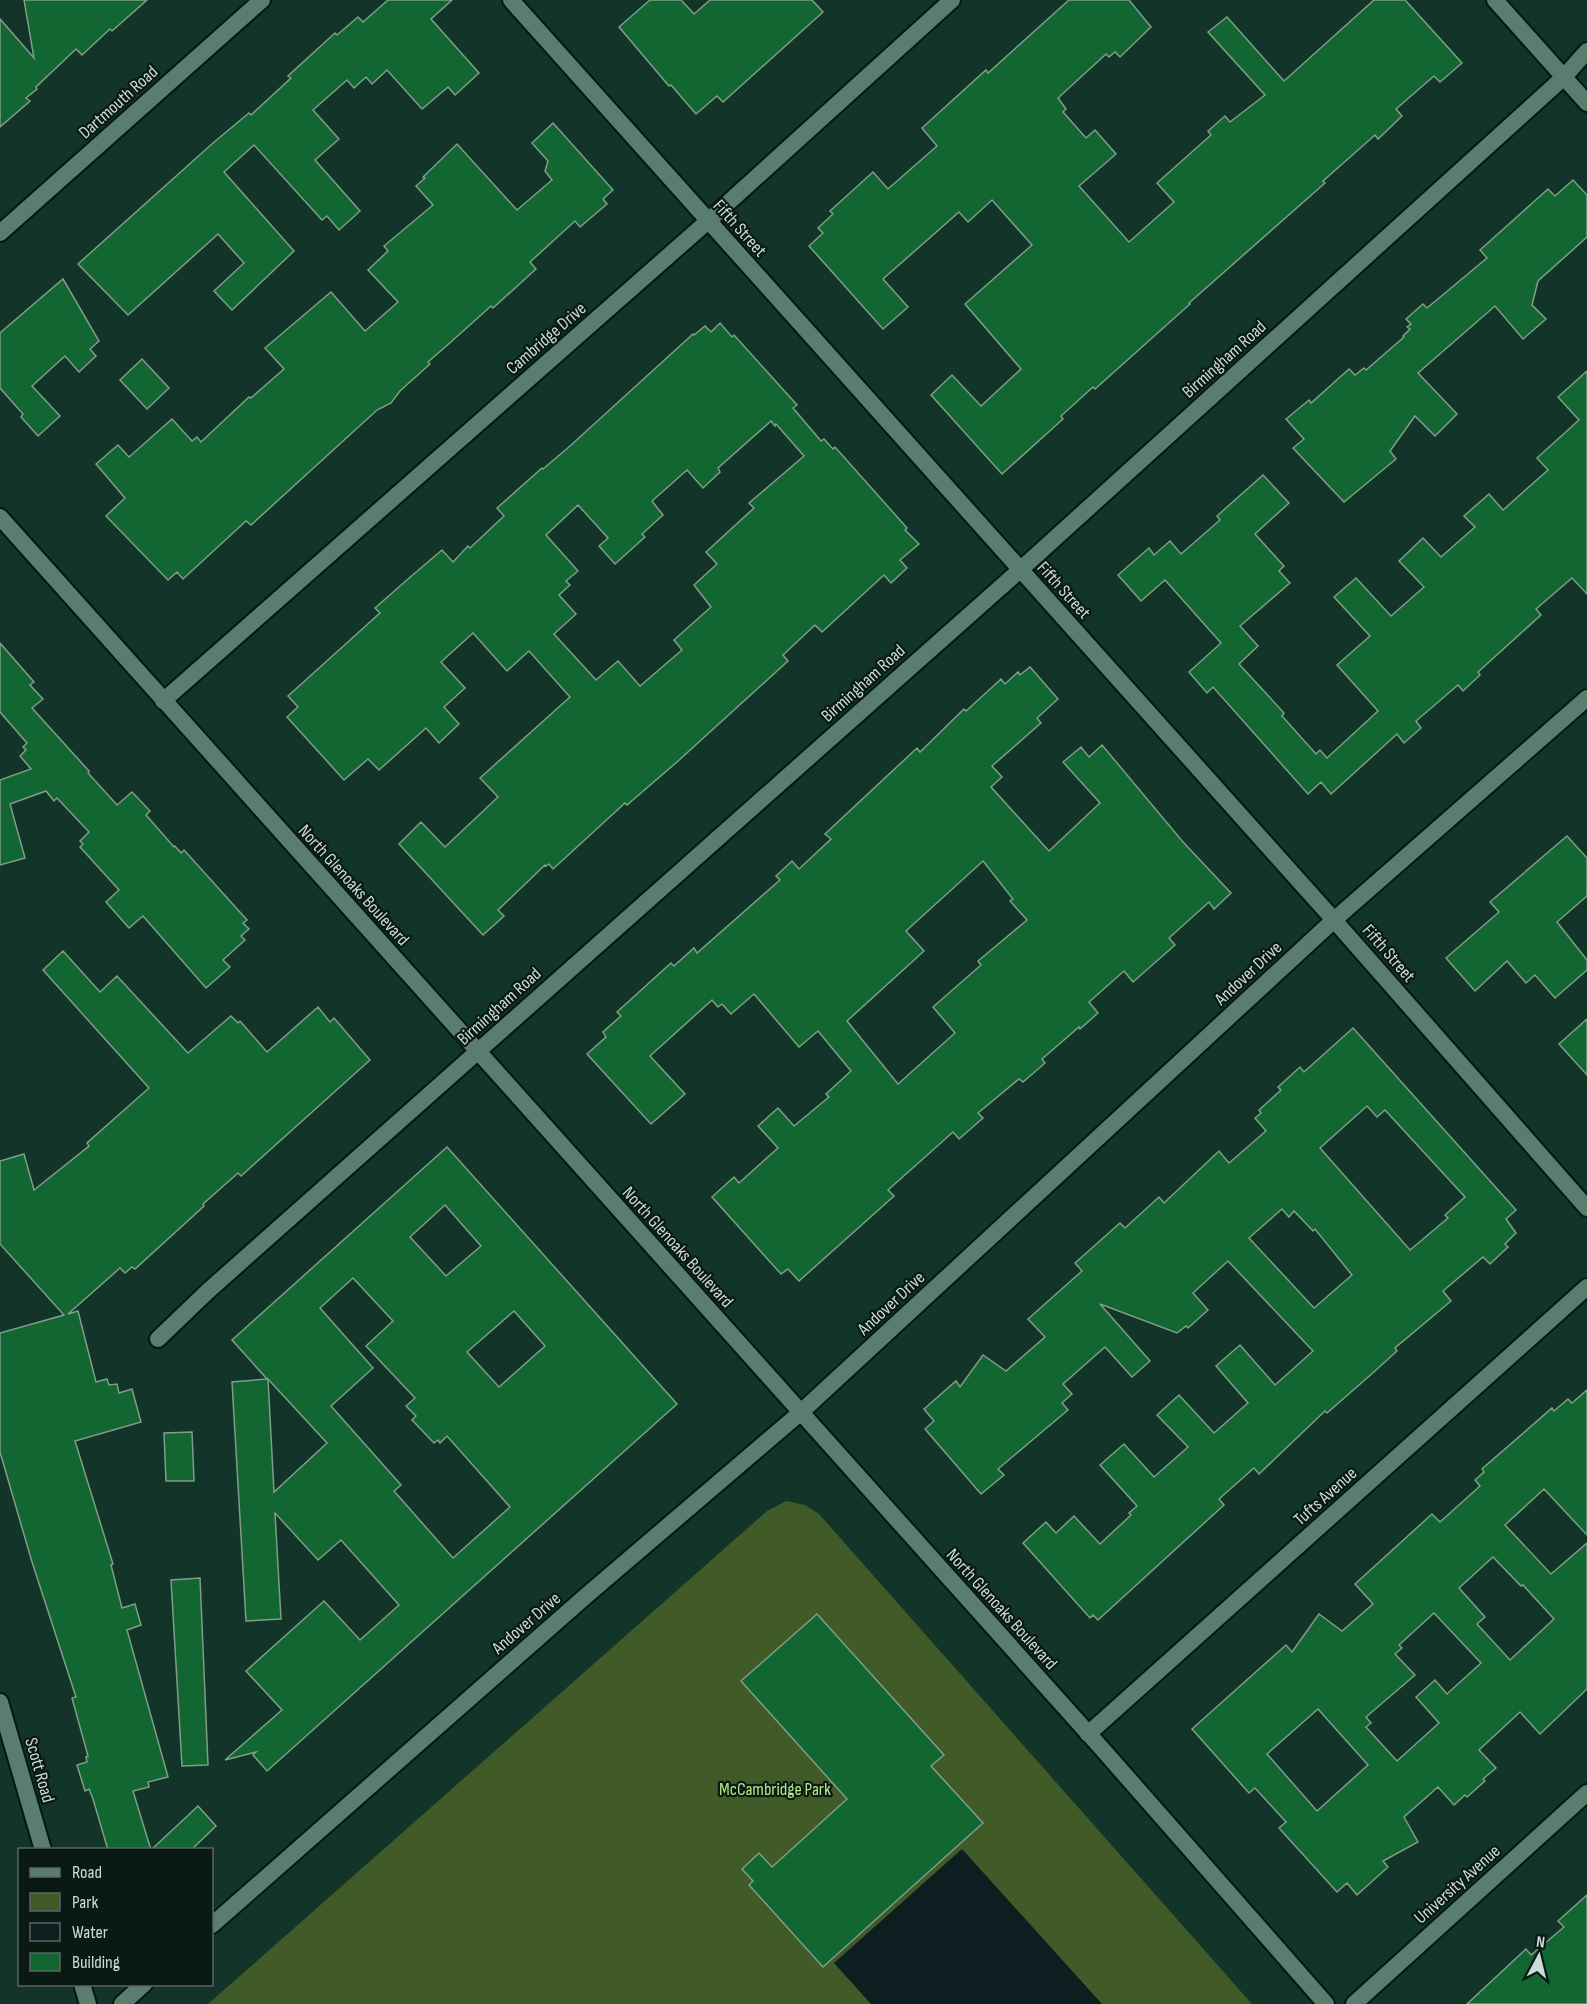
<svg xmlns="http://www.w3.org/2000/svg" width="1587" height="2004" viewBox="0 0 1587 2004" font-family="'Sofia Sans Condensed',sans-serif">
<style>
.green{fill:#405a28}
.water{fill:#0d1e20}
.building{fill:#126632;stroke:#819d87;stroke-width:1.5;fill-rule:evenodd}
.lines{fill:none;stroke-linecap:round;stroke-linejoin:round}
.minor-casing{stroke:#021a13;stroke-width:20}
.secondary-casing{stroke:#021a13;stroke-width:20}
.minor{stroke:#5a7d70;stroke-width:16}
.secondary{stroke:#5a7d70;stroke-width:16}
.labels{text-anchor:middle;stroke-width:4.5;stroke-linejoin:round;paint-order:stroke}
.street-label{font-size:18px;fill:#cbddd6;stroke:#0a1914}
.park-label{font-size:18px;fill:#b4eb85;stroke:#0a1914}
</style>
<rect width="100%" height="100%" fill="#123429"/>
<path class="green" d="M 786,1501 L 805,1505 L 819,1514 L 1252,2004 L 208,2004 L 767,1511 Z"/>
<path class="water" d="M 962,1849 L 1102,2004 L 871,2004 L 834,1963 Z"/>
<g class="building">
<path d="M 24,0 L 147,0 L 112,31 L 110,29 L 82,55 L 76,49 L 36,87 L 37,89 L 26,98 L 30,101 L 0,127 L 0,19 L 34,58 Z"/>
<path d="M 388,0 L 452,0 L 431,19 L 479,73 L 455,95 L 448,87 L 422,109 L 387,70 L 372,84 L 366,77 L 354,88 L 347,80 L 313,110 L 339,139 L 315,160 L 360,211 L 339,230 L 327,216 L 322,220 L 254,145 L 224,172 L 294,251 L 232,310 L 214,291 L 244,263 L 218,234 L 128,315 L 78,264 L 213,143 L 249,113 L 251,115 L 291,78 L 288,76 L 335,33 L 337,35 L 358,17 L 363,22 Z"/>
<path d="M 650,0 L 681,0 L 694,14 L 710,0 L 812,0 L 823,12 L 723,102 L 717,96 L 696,114 L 671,85 L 669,86 L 619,27 Z"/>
<path d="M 1069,0 L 1129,0 L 1151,27 L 1120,57 L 1115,52 L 1109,57 L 1106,54 L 1058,98 L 1066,109 L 1063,112 L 1086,138 L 1095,130 L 1116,154 L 1079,186 L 1129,242 L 1174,202 L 1157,183 L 1211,135 L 1208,131 L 1225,116 L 1230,122 L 1265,95 L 1208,32 L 1227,17 L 1284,81 L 1374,0 L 1405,0 L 1462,63 L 1440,82 L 1434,76 L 1396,109 L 1402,116 L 1378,139 L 1375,135 L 1323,181 L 1325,183 L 1189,303 L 1190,304 L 1095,389 L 1093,387 L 1061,416 L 1063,419 L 1002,474 L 931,395 L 952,375 L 981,406 L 1021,369 L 965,304 L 1032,245 L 992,200 L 968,222 L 959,212 L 883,279 L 908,307 L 883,329 L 809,246 L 823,233 L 818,228 L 833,214 L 830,211 L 873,172 L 888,189 L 937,146 L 922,128 L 986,70 L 988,73 Z"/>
<path d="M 553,123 L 613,190 L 603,199 L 607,204 L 580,227 L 575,221 L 530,262 L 536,269 L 493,308 L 491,306 L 452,341 L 428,362 L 430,364 L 400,391 L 391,403 L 377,410 L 251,525 L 246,521 L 183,579 L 177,572 L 168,580 L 106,516 L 125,498 L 96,464 L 118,445 L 129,457 L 172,419 L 192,441 L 197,437 L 201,442 L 249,397 L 251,398 L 284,369 L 265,348 L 331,292 L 365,331 L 398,302 L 368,270 L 388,251 L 384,246 L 433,205 L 416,186 L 425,178 L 423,177 L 457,144 L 517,210 L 552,180 L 545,171 L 548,161 L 532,143 Z"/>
<path d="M 1573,180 L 1587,195 L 1587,237 L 1538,281 L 1532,305 L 1546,319 L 1523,339 L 1495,306 L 1418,373 L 1457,414 L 1435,436 L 1415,416 L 1390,451 L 1396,459 L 1344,502 L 1293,448 L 1304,439 L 1286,419 L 1309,400 L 1311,403 L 1349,369 L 1355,375 L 1364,368 L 1366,370 L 1404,337 L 1403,336 L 1410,329 L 1407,327 L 1411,324 L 1406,319 L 1423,304 L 1427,308 L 1487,258 L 1480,250 L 1548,189 L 1555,196 Z"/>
<path d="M 63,279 L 99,341 L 90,349 L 96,356 L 79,372 L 65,356 L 32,386 L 60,416 L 38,436 L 21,417 L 23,414 L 0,388 L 0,333 Z"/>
<path d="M 720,323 L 732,337 L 734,335 L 797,405 L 793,408 L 821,441 L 824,439 L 833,449 L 835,447 L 907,528 L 905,530 L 919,544 L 900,560 L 907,568 L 891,583 L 884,575 L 822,632 L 815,625 L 783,655 L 788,661 L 677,762 L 627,805 L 625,803 L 553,869 L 549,864 L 546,866 L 545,865 L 498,910 L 504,916 L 483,935 L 399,844 L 421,822 L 445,847 L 498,797 L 480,778 L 570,697 L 529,651 L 507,671 L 473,633 L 441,662 L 465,688 L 444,707 L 459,724 L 439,743 L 426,728 L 379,770 L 368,759 L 344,780 L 287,717 L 298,707 L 288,696 L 380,613 L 375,608 L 408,579 L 442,550 L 453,562 L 468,546 L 470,548 L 504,516 L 497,508 L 542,468 L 543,469 L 570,446 L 693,334 L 694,335 L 705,326 L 711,332 ZM 771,421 L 775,426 L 776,424 L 804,456 L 749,503 L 754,508 L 706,552 L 717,564 L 694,585 L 711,607 L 674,640 L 682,650 L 640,686 L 618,661 L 596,680 L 554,634 L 576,614 L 559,595 L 570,585 L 566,581 L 578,571 L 546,535 L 578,505 L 608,538 L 599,546 L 615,564 L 645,537 L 642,534 L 663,515 L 652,501 L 687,470 L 703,488 L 720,472 L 718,468 Z"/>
<path d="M 142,359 L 169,388 L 147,409 L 120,380 Z"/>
<path d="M 1587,371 L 1587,594 L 1572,578 L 1536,609 L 1541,615 L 1478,672 L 1480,675 L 1463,691 L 1458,685 L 1416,721 L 1421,728 L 1404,743 L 1397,734 L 1331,794 L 1321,782 L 1308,794 L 1213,687 L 1207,693 L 1189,672 L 1221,643 L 1165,580 L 1141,601 L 1118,575 L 1149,548 L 1154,555 L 1170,541 L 1181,554 L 1220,520 L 1217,516 L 1263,475 L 1289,503 L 1255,534 L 1284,566 L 1279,571 L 1290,583 L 1240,626 L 1258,646 L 1239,664 L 1284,713 L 1282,716 L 1316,754 L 1320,750 L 1327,758 L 1378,711 L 1337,665 L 1370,636 L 1334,597 L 1356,578 L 1391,616 L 1424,587 L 1399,561 L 1423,538 L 1441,557 L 1475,527 L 1464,516 L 1489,494 L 1503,510 L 1548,470 L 1537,458 L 1579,420 L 1558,397 Z"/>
<path d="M 0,643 L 34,682 L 30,685 L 43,699 L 32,708 L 89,771 L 88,773 L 117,805 L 132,792 L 150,811 L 146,815 L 174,847 L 175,846 L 181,853 L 184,850 L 247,920 L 243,923 L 249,929 L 241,936 L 245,940 L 223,960 L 230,967 L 206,988 L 143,916 L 129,928 L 106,902 L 119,890 L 80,847 L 83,844 L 80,841 L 89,832 L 57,798 L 54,801 L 46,791 L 10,804 L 25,858 L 0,865 L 0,780 L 31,769 L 20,756 L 26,750 L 23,747 L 27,743 L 0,712 Z"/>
<path d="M 1030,667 L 1058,699 L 1037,718 L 1041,723 L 992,766 L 1002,777 L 991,787 L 1049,851 L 1100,803 L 1063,762 L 1081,747 L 1089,757 L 1102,745 L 1183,842 L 1231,893 L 1214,909 L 1209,902 L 1169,938 L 1175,945 L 1133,982 L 1124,971 L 1089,1002 L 1098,1013 L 1080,1029 L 1079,1027 L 1042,1059 L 1045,1063 L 1023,1082 L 1019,1079 L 978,1113 L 983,1118 L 959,1139 L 953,1132 L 915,1166 L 888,1190 L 894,1196 L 799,1281 L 788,1269 L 781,1274 L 712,1197 L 734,1177 L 739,1183 L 778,1148 L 758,1126 L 778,1108 L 794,1126 L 829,1097 L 826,1094 L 851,1071 L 818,1031 L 799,1047 L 754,994 L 731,1014 L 722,1004 L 718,1007 L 712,1000 L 650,1056 L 685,1094 L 651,1124 L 587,1054 L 606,1037 L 603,1032 L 621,1016 L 617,1012 L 671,963 L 674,966 L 694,948 L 697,953 L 780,880 L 776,876 L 792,861 L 799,869 L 831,839 L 825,834 L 917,748 L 920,752 L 964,709 L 966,711 L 1001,679 L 1005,684 L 1018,672 L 1020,675 ZM 983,861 L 1013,899 L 1010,901 L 1027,920 L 978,961 L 981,965 L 933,1007 L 955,1033 L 898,1084 L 847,1021 L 924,951 L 906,931 Z"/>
<path d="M 1567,836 L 1587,858 L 1587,896 L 1557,922 L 1587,960 L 1587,970 L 1555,998 L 1535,975 L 1526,983 L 1507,961 L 1475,991 L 1446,958 L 1499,912 L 1490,902 Z"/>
<path d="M 63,951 L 100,992 L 117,976 L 188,1053 L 231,1016 L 238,1023 L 240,1021 L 267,1052 L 318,1007 L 330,1022 L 334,1018 L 370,1060 L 241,1176 L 238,1173 L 203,1204 L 204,1206 L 135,1269 L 132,1267 L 125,1273 L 120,1268 L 68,1314 L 78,1311 L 96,1382 L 107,1379 L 109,1385 L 117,1384 L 119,1393 L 132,1389 L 141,1422 L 75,1441 L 113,1564 L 111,1565 L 122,1608 L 135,1604 L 141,1625 L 127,1630 L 168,1777 L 148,1782 L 149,1787 L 133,1791 L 151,1850 L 108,1850 L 93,1799 L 89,1789 L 85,1791 L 77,1765 L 87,1762 L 86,1757 L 88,1756 L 72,1698 L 76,1697 L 32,1562 L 0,1452 L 0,1333 L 64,1315 L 0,1244 L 0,1161 L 24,1154 L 34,1190 L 89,1146 L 87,1143 L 149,1088 L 43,970 Z"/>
<path d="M 1587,1019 L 1587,1075 L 1559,1044 Z"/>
<path d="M 1353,1028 L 1516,1210 L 1506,1219 L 1516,1233 L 1505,1244 L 1508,1247 L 1490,1264 L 1483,1257 L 1443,1291 L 1451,1301 L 1395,1348 L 1397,1351 L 1375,1371 L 1327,1413 L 1325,1411 L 1259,1474 L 1254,1468 L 1219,1499 L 1224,1505 L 1098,1620 L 1093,1615 L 1090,1618 L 1023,1543 L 1046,1522 L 1056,1533 L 1074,1516 L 1100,1544 L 1131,1515 L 1129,1513 L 1137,1506 L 1100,1465 L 1124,1444 L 1154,1477 L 1188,1447 L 1157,1415 L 1179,1395 L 1214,1433 L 1248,1403 L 1216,1366 L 1240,1345 L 1275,1385 L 1313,1351 L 1228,1261 L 1193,1293 L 1208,1310 L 1188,1328 L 1186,1326 L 1177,1333 L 1100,1304 L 1150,1361 L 1132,1377 L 1105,1347 L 1063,1384 L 1072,1394 L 1062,1403 L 1068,1410 L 998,1469 L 1004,1475 L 981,1494 L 925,1429 L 934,1421 L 924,1409 L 956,1381 L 960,1387 L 983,1355 L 1006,1371 L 1045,1337 L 1028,1319 L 1082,1271 L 1075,1263 L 1120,1223 L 1125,1228 L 1159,1197 L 1164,1203 L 1219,1151 L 1229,1163 L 1266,1131 L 1255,1118 L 1261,1113 L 1259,1110 L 1281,1090 L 1278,1087 L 1300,1067 L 1304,1072 ZM 1367,1106 L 1377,1117 L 1385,1110 L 1465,1197 L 1445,1215 L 1448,1218 L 1410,1250 L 1320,1148 ZM 1282,1209 L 1289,1217 L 1294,1211 L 1313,1231 L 1315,1229 L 1352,1275 L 1314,1308 L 1249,1238 Z"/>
<path d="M 447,1147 L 677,1404 L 267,1771 L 253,1755 L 256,1752 L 225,1760 L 282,1710 L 246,1671 L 324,1601 L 360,1640 L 399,1605 L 341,1540 L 318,1560 L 275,1513 L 281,1619 L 246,1621 L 232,1382 L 267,1379 L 232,1340 ZM 445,1205 L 481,1246 L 446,1276 L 410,1237 ZM 353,1278 L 393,1321 L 366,1346 L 415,1398 L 406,1406 L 416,1416 L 412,1420 L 434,1443 L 438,1440 L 440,1443 L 447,1436 L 510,1507 L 453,1558 L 394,1491 L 401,1485 L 331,1406 L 373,1368 L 320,1308 ZM 514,1311 L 545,1346 L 499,1387 L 467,1352 ZM 267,1378 L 327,1443 L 274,1492 L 268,1379 Z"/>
<path d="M 1587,1390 L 1587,1535 L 1544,1489 L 1505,1525 L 1551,1574 L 1587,1543 L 1587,1689 L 1540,1734 L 1520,1712 L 1479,1750 L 1496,1768 L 1483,1779 L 1485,1781 L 1467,1797 L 1465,1795 L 1454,1805 L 1438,1787 L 1404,1817 L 1418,1842 L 1383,1861 L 1388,1867 L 1357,1895 L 1347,1883 L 1337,1892 L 1279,1828 L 1286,1822 L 1255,1788 L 1249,1793 L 1192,1729 L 1286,1645 L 1292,1652 L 1319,1614 L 1342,1631 L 1373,1604 L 1355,1584 L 1432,1514 L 1440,1522 L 1480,1486 L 1475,1480 L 1484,1472 L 1482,1469 L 1552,1408 L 1554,1411 L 1568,1399 L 1572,1403 ZM 1493,1557 L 1521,1586 L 1523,1585 L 1554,1619 L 1510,1660 L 1477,1624 L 1485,1617 L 1459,1588 ZM 1434,1613 L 1481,1663 L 1447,1694 L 1435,1680 L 1416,1697 L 1439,1723 L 1397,1761 L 1366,1727 L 1371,1723 L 1366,1717 L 1415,1675 L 1395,1654 L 1402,1648 L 1399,1645 ZM 1318,1709 L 1368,1765 L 1317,1811 L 1267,1754 Z"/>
<path d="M 192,1432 L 194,1481 L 166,1481 L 164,1433 Z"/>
<path d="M 200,1578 L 208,1765 L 182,1766 L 171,1580 Z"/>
<path d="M 817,1614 L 944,1755 L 931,1766 L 983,1823 L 823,1967 L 749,1885 L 753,1881 L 742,1869 L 759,1853 L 772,1867 L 847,1799 L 741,1681 Z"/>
<path d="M 198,1806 L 216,1826 L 191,1850 L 151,1850 Z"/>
<path d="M 1587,1895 L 1587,2004 L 1467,2004 L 1526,1949 L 1531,1955 L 1564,1927 L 1558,1921 Z"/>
</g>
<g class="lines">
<defs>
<g id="minor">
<path d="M 511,0 L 1334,920 L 1587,1208"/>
<path d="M 1495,0 L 1587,103"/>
<path d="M 0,233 L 262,0"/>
<path d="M 163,701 L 708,221 L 952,0"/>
<path d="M 158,1339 L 208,1291 L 1020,570 L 1564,77 L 1587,51"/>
<path d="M 0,1702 L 43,1850"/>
<path d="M 1088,1734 L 1587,1287"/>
<path d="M 212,1925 L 587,1595 L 800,1413 L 1334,920 L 1587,698"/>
<path d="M 82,1984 L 88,2004"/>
<path d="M 122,2004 L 144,1984"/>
<path d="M 1354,2004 L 1587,1793"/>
</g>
<path id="secondary" d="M 0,517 L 1104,1751 L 1326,2004"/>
</defs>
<use href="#minor" class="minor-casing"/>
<use href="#secondary" class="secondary-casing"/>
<use href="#minor" class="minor"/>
<use href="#secondary" class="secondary"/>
</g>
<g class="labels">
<g class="street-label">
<text transform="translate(118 102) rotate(-42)" y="6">Dartmouth Road</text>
<text transform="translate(740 228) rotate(48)" y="6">Fifth Street</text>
<text transform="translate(546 338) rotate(-41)" y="6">Cambridge Drive</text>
<text transform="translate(1224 359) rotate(-42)" y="6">Birmingham Road</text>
<text transform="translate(1064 590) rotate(48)" y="6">Fifth Street</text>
<text transform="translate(863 683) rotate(-42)" y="6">Birmingham Road</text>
<text transform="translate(354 885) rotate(48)" y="6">North Glenoaks Boulevard</text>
<text transform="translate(1389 953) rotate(49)" y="6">Fifth Street</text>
<text transform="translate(1248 973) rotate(-43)" y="6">Andover Drive</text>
<text transform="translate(499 1006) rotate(-42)" y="6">Birmingham Road</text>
<text transform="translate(678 1247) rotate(48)" y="6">North Glenoaks Boulevard</text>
<text transform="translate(891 1303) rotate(-43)" y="6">Andover Drive</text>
<text transform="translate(1325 1496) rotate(-42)" y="6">Tufts Avenue</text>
<text transform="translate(1002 1609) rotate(48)" y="6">North Glenoaks Boulevard</text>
<text transform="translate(526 1623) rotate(-41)" y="6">Andover Drive</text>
<text transform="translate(40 1770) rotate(74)" y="6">Scott Road</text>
<text transform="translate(1457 1884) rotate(-42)" y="6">University Avenue</text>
</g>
<g class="park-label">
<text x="775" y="1795">McCambridge Park</text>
</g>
</g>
<rect x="18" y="1848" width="195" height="138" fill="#0a1914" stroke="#576762" stroke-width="1.5"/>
<rect x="30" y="1868" width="30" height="9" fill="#5a7d70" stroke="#576762" stroke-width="1.5"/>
<text x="72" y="1878" font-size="18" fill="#cbddd6">Road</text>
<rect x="30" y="1893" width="30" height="18" fill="#405a28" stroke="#576762" stroke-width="1.5"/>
<text x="72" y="1908" font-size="18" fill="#cbddd6">Park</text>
<rect x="30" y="1923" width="30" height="18" fill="#0d1e20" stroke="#576762" stroke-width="1.5"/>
<text x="72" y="1938" font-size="18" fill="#cbddd6">Water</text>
<rect x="30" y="1953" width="30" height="18" fill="#126632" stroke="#576762" stroke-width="1.5"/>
<text x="72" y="1968" font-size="18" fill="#cbddd6">Building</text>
<g transform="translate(1539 1956) rotate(7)" stroke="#0a1914" stroke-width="4.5" paint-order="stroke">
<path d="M0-4.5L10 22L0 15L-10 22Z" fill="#cbddd6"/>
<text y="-9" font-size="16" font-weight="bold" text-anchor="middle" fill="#cbddd6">N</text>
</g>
</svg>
